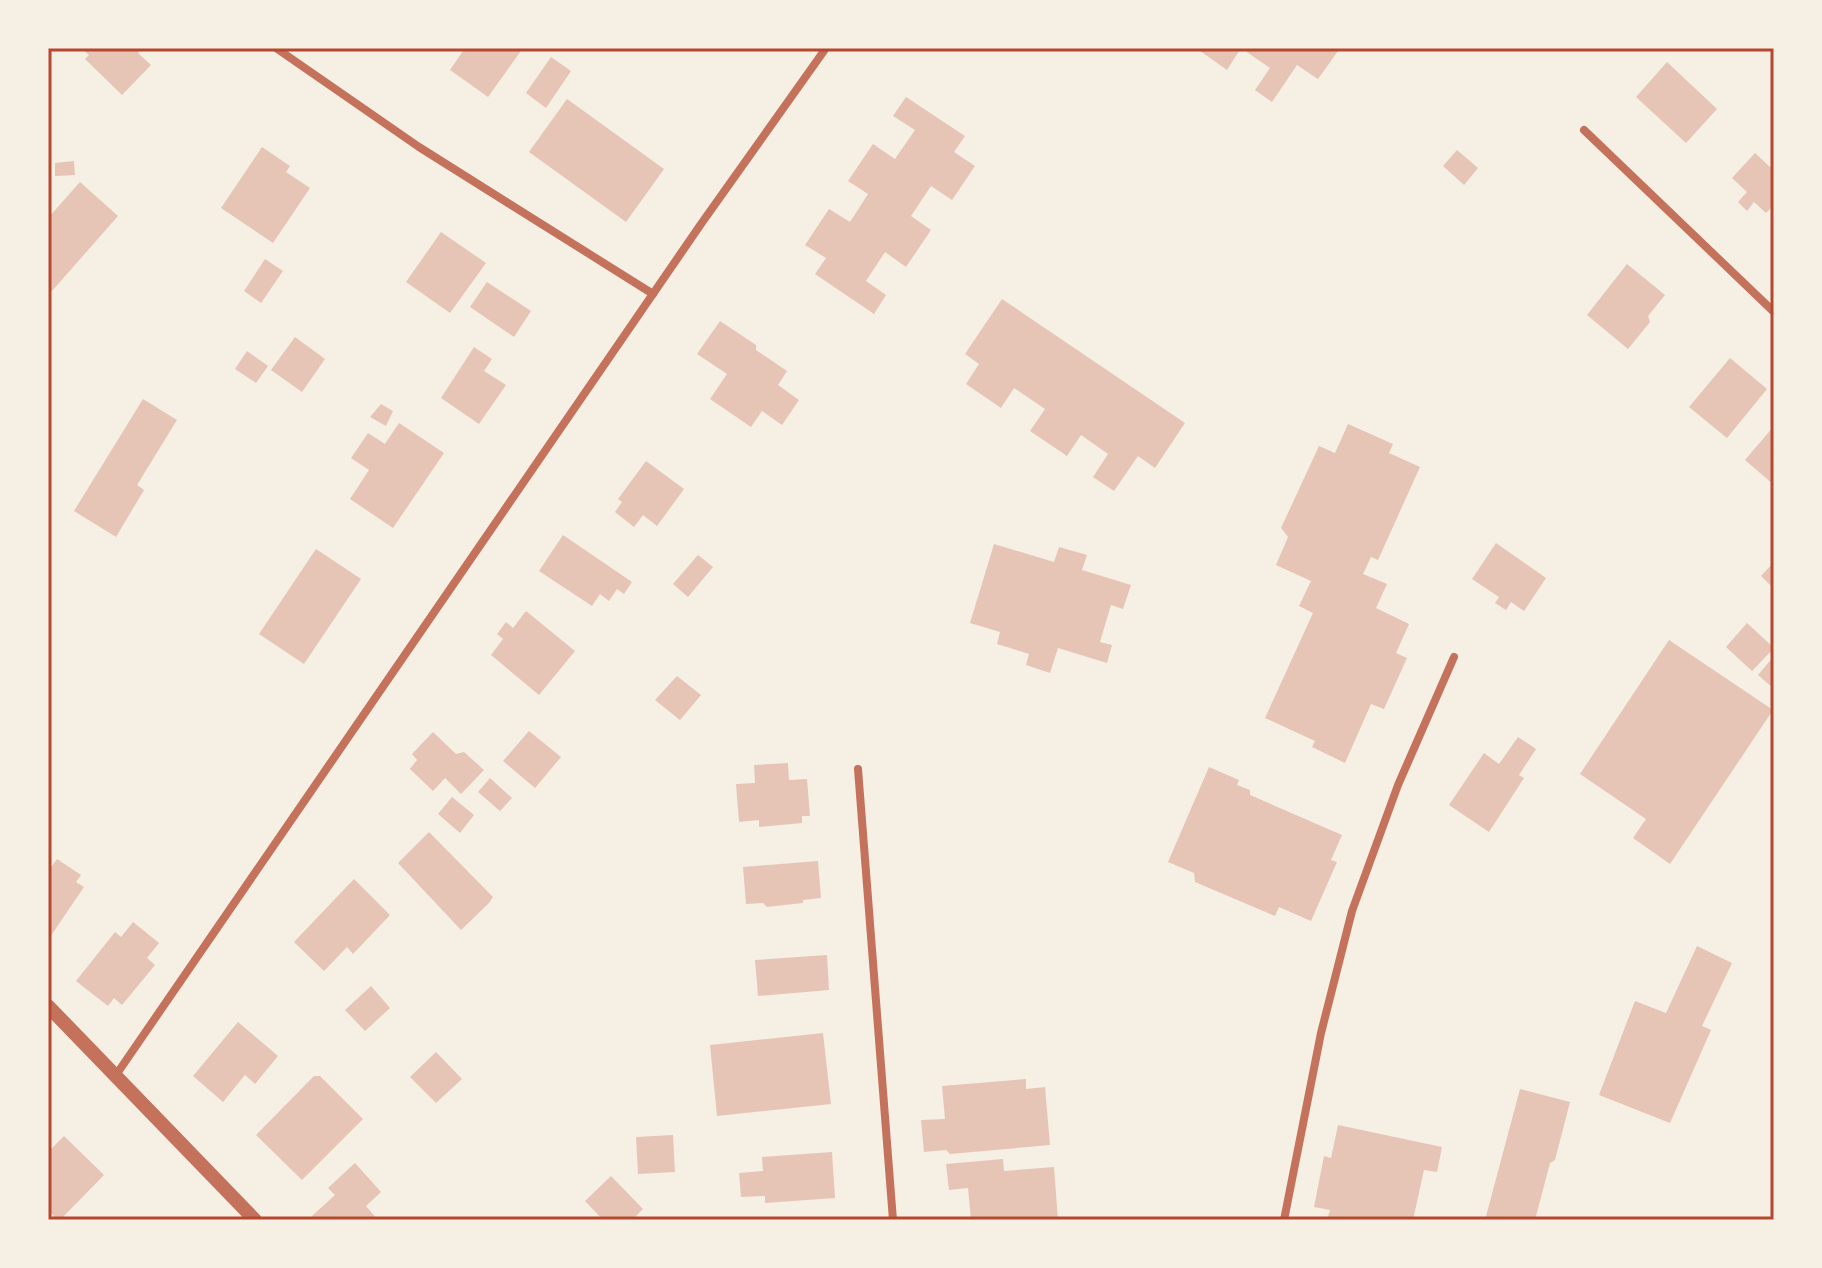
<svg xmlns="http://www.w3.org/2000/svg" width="1822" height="1268" viewBox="0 0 1822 1268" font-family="'Playfair Display',serif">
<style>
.building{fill:#e6c5b7}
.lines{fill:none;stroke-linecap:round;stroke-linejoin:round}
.minor{stroke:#c5725c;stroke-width:8}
.tertiary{stroke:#c5725c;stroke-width:14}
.neatline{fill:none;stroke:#b5482f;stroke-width:3}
</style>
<rect width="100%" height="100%" fill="#f6efe4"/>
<g class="building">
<path d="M 81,48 L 143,48 L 138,53 L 151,65 L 122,95 L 85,59 L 89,55 Z"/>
<path d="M 465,48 L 523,48 L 488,97 L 450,70 Z"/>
<path d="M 1196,48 L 1334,48 L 1338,51 L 1318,79 L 1297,65 L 1272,102 L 1255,90 L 1270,68 L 1241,48 L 1227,70 Z"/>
<path d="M 551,57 L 571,71 L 546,108 L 526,93 Z"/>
<path d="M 1667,62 L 1717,109 L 1686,143 L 1636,97 Z"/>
<path d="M 906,97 L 965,136 L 954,152 L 975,166 L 952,200 L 931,186 L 911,216 L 931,230 L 906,267 L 885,252 L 866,281 L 886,295 L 874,314 L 815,274 L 826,258 L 805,245 L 829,209 L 850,222 L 868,194 L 848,181 L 873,144 L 895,159 L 915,130 L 893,116 Z"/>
<path d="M 567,99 L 664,169 L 626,222 L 529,152 Z"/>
<path d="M 262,147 L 290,166 L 286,172 L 310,188 L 273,243 L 221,208 Z"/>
<path d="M 1457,150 L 1478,168 L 1464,185 L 1443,166 Z"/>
<path d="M 1755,153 L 1770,167 L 1774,162 L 1774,205 L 1766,213 L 1754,202 L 1747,211 L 1738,202 L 1747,192 L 1732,178 Z"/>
<path d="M 74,161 L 75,175 L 55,176 L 55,163 Z"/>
<path d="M 80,182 L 118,216 L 52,291 L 48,287 L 48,218 Z"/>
<path d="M 441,232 L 486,263 L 450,313 L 406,282 Z"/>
<path d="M 265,259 L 283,271 L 261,303 L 244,291 Z"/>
<path d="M 1627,264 L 1665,295 L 1648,316 L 1650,322 L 1628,349 L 1587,315 Z"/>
<path d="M 487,282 L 531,311 L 514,337 L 470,307 Z"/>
<path d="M 1002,299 L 1185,423 L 1155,468 L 1138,456 L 1114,491 L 1093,477 L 1108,454 L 1081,435 L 1067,456 L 1030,431 L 1045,409 L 1014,388 L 1001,408 L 966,384 L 979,364 L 965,354 Z"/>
<path d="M 720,321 L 756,345 L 756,350 L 787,371 L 778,385 L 799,400 L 782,425 L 762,411 L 751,427 L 710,399 L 727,374 L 697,354 Z"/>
<path d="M 295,337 L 325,359 L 302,392 L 271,370 Z"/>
<path d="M 474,347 L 492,359 L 484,371 L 506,385 L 479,424 L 441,398 Z"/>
<path d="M 247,351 L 268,366 L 256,383 L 235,369 Z"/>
<path d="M 1730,358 L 1767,389 L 1727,438 L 1689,407 Z"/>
<path d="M 143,399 L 177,420 L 137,485 L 144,490 L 116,537 L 74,511 Z"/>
<path d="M 381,404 L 393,411 L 386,426 L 370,417 Z"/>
<path d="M 399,423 L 444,453 L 393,528 L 350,499 L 369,470 L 351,458 L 368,433 L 385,444 Z"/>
<path d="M 1348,424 L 1393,444 L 1389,453 L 1420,467 L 1378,560 L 1371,557 L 1363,574 L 1387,584 L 1376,608 L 1409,624 L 1396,653 L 1407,658 L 1384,709 L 1371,704 L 1345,763 L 1312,747 L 1315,741 L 1265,718 L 1313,613 L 1299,606 L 1311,581 L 1276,565 L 1288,537 L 1281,528 L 1319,446 L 1335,453 Z"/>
<path d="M 1774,426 L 1774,485 L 1745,460 Z"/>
<path d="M 646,461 L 684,489 L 657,526 L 643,515 L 634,527 L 615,512 L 622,502 L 618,499 Z"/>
<path d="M 563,535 L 632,582 L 624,594 L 617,589 L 609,601 L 600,594 L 592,606 L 539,571 Z"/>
<path d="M 1496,543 L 1546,578 L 1524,611 L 1511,602 L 1506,610 L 1495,603 L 1499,597 L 1472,579 Z"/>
<path d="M 994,544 L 1054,562 L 1059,547 L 1087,555 L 1082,570 L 1131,585 L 1123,609 L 1111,605 L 1100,642 L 1112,645 L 1107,663 L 1058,648 L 1050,673 L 1026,665 L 1029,654 L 997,644 L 1000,632 L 970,623 Z"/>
<path d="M 316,549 L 361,579 L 304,664 L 259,634 Z"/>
<path d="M 698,555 L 713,567 L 688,597 L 673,584 Z"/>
<path d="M 1774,562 L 1774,589 L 1761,576 Z"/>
<path d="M 526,611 L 575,651 L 539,695 L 491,655 L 503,639 L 497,634 L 506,622 L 513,628 Z"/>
<path d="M 1747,623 L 1774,648 L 1752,671 L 1726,647 Z"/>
<path d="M 1669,640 L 1773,710 L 1670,864 L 1633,838 L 1646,819 L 1580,774 Z"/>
<path d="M 1774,656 L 1774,689 L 1758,675 Z"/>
<path d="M 677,676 L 701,695 L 680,720 L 655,700 Z"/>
<path d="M 529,731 L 561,757 L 535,788 L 503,761 Z"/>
<path d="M 433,732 L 456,754 L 464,752 L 484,770 L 461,794 L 445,778 L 433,791 L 410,769 L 417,760 L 412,754 Z"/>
<path d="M 1518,737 L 1536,749 L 1519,775 L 1524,778 L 1489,832 L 1449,805 L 1484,753 L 1499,764 Z"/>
<path d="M 788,763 L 789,780 L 807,779 L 810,816 L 802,816 L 802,823 L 759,827 L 759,820 L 739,822 L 736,784 L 755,783 L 754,765 Z"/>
<path d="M 1209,767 L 1239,780 L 1237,785 L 1250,790 L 1250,795 L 1342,835 L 1331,860 L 1337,862 L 1311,921 L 1279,907 L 1275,916 L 1195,882 L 1194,873 L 1168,862 Z"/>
<path d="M 490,778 L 512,798 L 500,811 L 478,792 Z"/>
<path d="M 452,797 L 474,815 L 460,833 L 438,814 Z"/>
<path d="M 429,832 L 493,897 L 489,903 L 461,930 L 398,863 Z"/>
<path d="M 57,859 L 81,875 L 76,882 L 84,887 L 48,940 L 48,863 L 52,866 Z"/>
<path d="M 818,861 L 821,898 L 803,900 L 803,903 L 767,907 L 763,903 L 746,904 L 743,867 Z"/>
<path d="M 354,879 L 390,915 L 353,954 L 347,947 L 324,971 L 294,942 Z"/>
<path d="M 133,922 L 159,943 L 147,958 L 155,965 L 122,1005 L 114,998 L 108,1006 L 76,981 L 115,932 L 121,937 Z"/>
<path d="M 1697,946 L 1732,963 L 1702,1026 L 1711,1030 L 1670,1123 L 1599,1095 L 1635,1001 L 1666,1013 Z"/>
<path d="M 827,955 L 829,990 L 758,996 L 755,960 Z"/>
<path d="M 371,986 L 390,1008 L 365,1031 L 345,1010 Z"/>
<path d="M 238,1022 L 278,1056 L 255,1084 L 245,1075 L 223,1102 L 193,1076 Z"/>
<path d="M 823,1033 L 831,1104 L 717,1116 L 710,1045 Z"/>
<path d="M 436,1052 L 462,1079 L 436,1103 L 410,1077 Z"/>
<path d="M 314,1076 L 320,1076 L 363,1119 L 302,1180 L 256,1135 Z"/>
<path d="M 1026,1079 L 1026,1089 L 1045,1087 L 1050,1145 L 950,1154 L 946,1150 L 924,1152 L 921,1120 L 945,1119 L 942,1086 Z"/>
<path d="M 1520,1089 L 1570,1102 L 1555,1160 L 1550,1163 L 1535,1220 L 1485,1220 Z"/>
<path d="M 1338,1125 L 1442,1147 L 1437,1172 L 1424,1170 L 1413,1220 L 1327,1220 L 1330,1210 L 1314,1207 L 1324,1156 L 1331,1158 Z"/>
<path d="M 673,1135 L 675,1172 L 638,1174 L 636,1137 Z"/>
<path d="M 64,1136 L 104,1175 L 60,1220 L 58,1220 L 48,1210 L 48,1152 Z"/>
<path d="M 832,1152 L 835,1198 L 765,1203 L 765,1196 L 741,1197 L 739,1173 L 763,1171 L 762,1157 Z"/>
<path d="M 1003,1159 L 1004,1171 L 1054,1167 L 1058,1220 L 971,1220 L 968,1188 L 949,1190 L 946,1164 Z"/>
<path d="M 355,1163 L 381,1192 L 366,1206 L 378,1220 L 315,1220 L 312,1216 L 335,1195 L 328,1188 Z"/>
<path d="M 611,1176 L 643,1209 L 632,1220 L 603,1220 L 585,1201 Z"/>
</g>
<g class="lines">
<g class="minor">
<path d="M 276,48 L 419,147 L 653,294"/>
<path d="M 1584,130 L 1774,312"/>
<path d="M 858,769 L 893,1220"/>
<path d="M 116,1075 L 701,224 L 826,48"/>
<path d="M 1284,1220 L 1321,1033 L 1352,911 L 1398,785 L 1454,657"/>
</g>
<path class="tertiary" d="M 48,1006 L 255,1220"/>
</g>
<rect width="1822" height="1268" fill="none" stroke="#f6efe4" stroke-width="100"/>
<rect x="50" y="50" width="1722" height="1168" class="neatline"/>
</svg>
